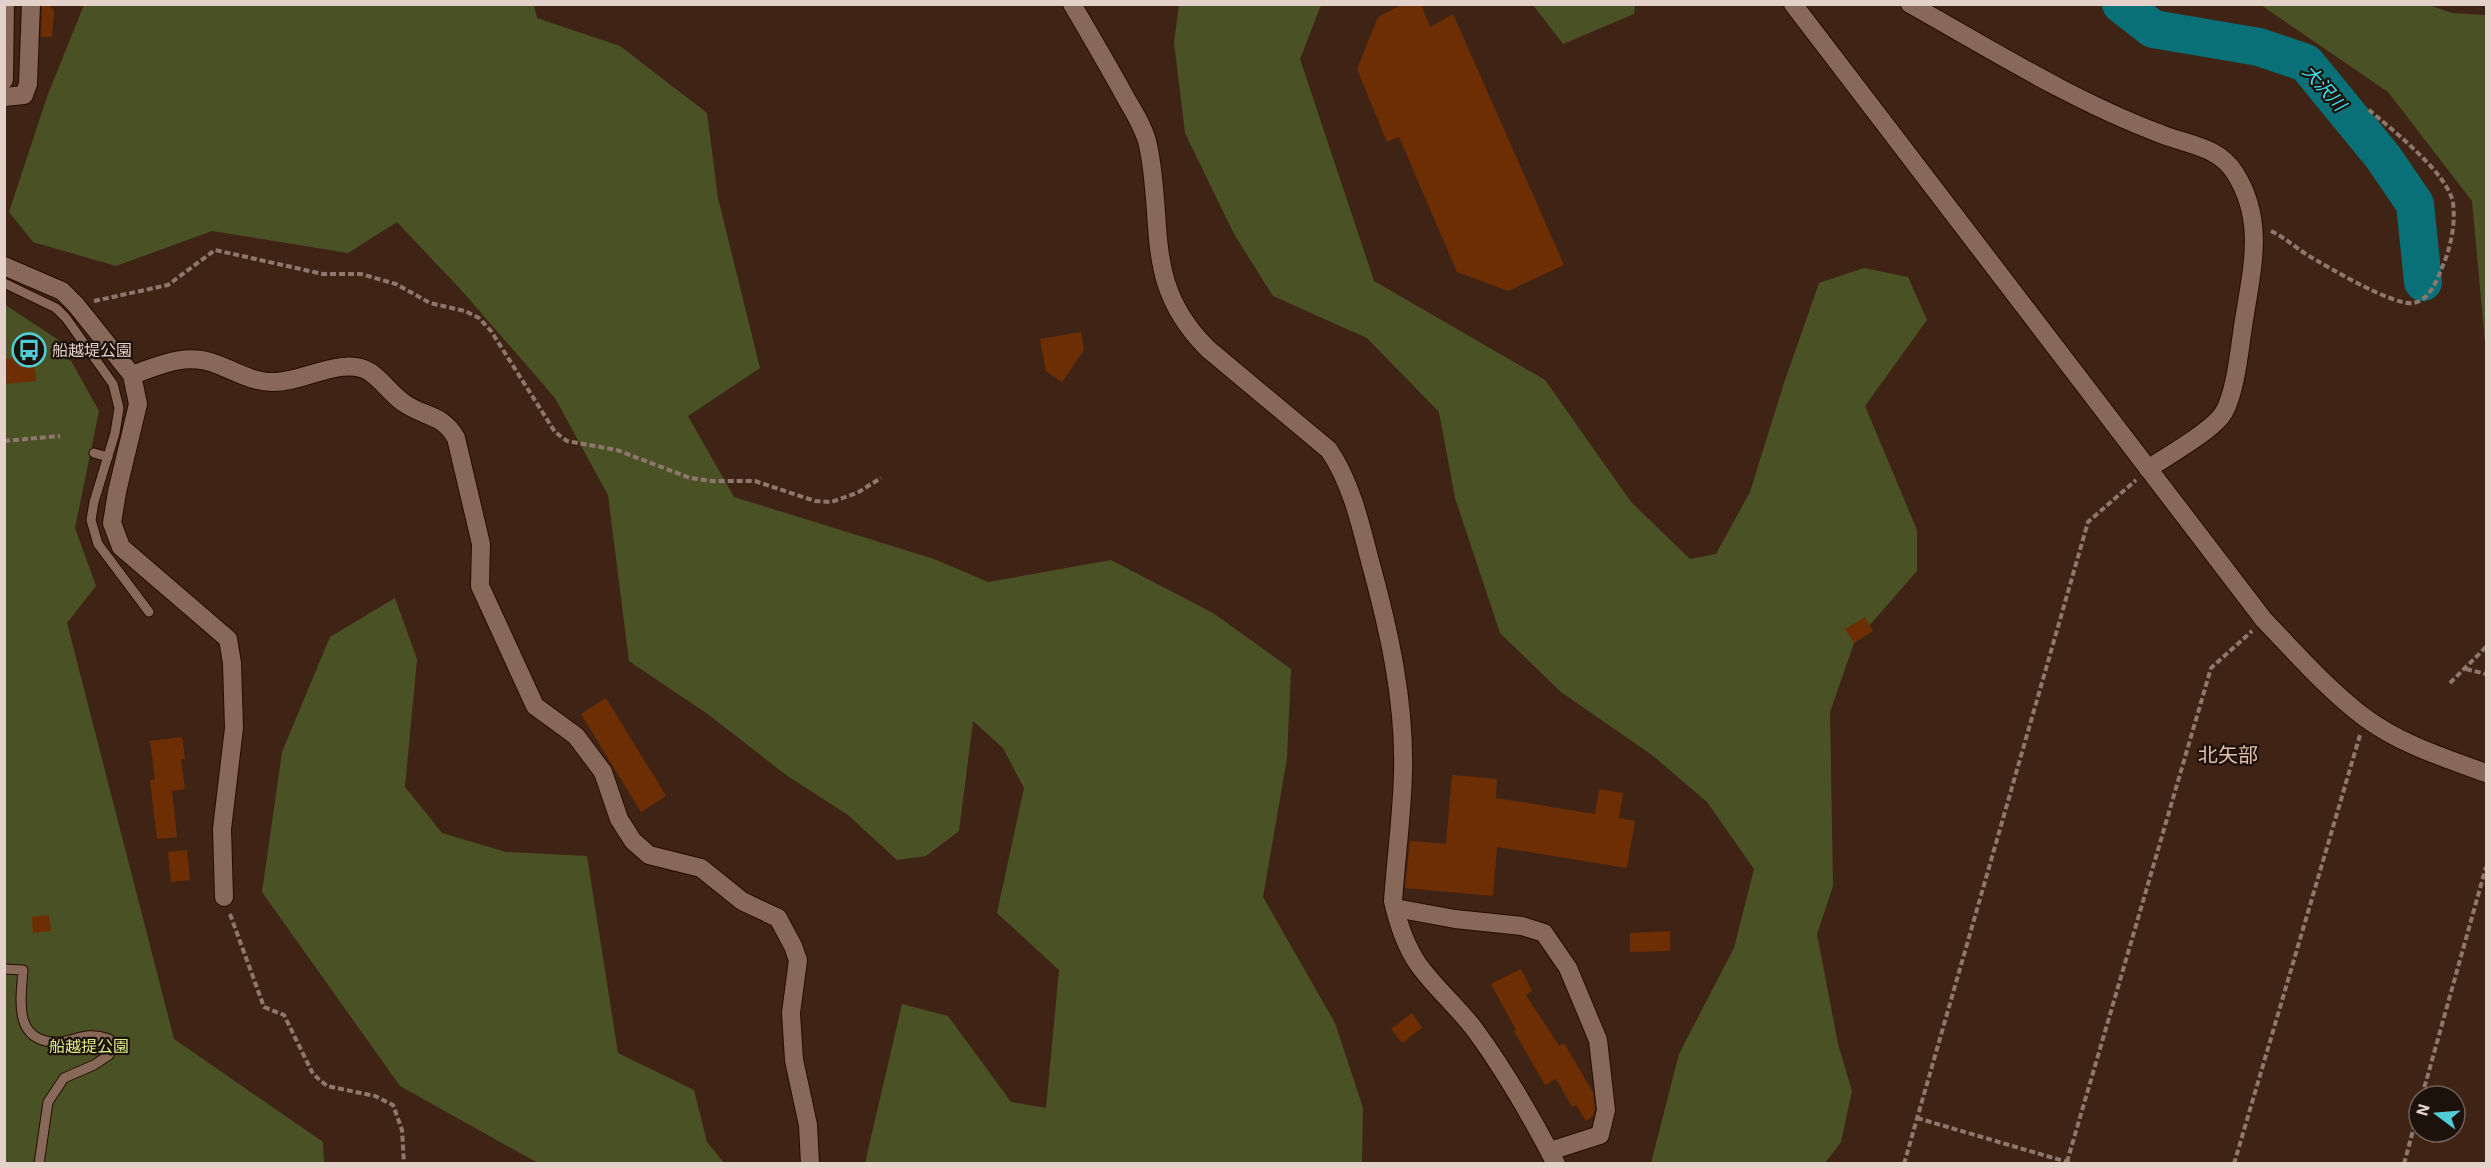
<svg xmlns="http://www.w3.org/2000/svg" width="2491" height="1168" viewBox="0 0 2491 1168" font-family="'IBM Plex Sans','Noto Sans JP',sans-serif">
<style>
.green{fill:#4a5225}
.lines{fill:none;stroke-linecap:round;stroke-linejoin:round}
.river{stroke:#087076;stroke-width:38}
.building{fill:#6e2e04}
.lane-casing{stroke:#250c02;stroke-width:11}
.street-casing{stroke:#250c02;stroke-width:20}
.secondary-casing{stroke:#250c02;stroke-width:20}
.path{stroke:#8e776c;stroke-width:4;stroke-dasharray:6 3;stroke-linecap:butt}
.lane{stroke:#886858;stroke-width:9}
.street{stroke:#886858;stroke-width:18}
.secondary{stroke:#886858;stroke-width:18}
.labels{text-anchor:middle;stroke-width:4.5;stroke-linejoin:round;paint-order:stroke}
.poi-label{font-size:16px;fill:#e4d1c9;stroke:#1d110b;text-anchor:start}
.park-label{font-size:16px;fill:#dbef85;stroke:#1d110b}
.water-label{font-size:18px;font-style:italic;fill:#3ae6f1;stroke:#1d110b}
.quarter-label{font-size:20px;fill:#e2bead;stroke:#1d110b}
</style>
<rect width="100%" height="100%" fill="#3f2416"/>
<g class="green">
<path d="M 84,5 L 534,5 L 537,18 L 620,46 L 707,113 L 718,198 L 760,368 L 688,416 L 734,497 L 934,559 L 988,582 L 1111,560 L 1213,613 L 1291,669 L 1287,758 L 1263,897 L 1335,1023 L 1363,1108 L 1362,1163 L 865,1163 L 902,1004 L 948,1016 L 1011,1102 L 1046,1108 L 1059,970 L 997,913 L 1024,788 L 1003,748 L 973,721 L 959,831 L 926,856 L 897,860 L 848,815 L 786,775 L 709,715 L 629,661 L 608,495 L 555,398 L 463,292 L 397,222 L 348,253 L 212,231 L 116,266 L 33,242 L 9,212 L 48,94 Z"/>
<path d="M 1179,5 L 1321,5 L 1300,59 L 1374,281 L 1545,380 L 1631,502 L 1690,559 L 1716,554 L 1750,492 L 1784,383 L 1819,283 L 1864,268 L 1908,277 L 1927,320 L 1865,406 L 1917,530 L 1917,571 L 1854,643 L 1830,712 L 1833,886 L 1817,934 L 1838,1044 L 1852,1091 L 1841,1142 L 1825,1163 L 1651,1163 L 1679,1054 L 1734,948 L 1754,869 L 1707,802 L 1652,755 L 1561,692 L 1500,633 L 1455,498 L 1439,412 L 1367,338 L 1273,296 L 1234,234 L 1185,133 L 1174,42 Z"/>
<path d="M 1533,5 L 1635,5 L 1634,14 L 1563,44 Z"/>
<path d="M 2429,5 L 2452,13 L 2486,15 L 2486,353 L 2472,201 L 2388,92 L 2261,5 Z"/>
<path d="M 4,304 L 60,341 L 99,411 L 75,528 L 96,586 L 67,623 L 174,1039 L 323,1142 L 324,1163 L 5,1163 Z"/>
<path d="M 395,598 L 417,659 L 405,787 L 442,833 L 506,852 L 587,856 L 618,1053 L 694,1090 L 707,1142 L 724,1163 L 538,1163 L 400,1086 L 262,892 L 282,752 L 330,637 Z"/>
</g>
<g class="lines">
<path class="river" d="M 2121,4 L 2153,29 L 2259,47 L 2306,63 L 2383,157 L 2415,204 L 2423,282"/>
</g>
<g class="building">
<path d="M 42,4 L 49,4 L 54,11 L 52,37 L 41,37 Z"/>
<path d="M 1403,4 L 1421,4 L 1430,27 L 1453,14 L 1564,265 L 1508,291 L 1457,272 L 1399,137 L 1387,142 L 1357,69 L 1378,17 Z"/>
<path d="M 1081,332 L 1084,350 L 1062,382 L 1046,371 L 1040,339 Z"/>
<path d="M 34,356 L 36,381 L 4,384 L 4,359 Z"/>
<path d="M 1865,617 L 1873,631 L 1854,643 L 1845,629 Z"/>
<path d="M 606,698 L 666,796 L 641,812 L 581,714 Z"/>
<path d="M 182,737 L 185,759 L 181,759 L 185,789 L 172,791 L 177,837 L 157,839 L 150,780 L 155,779 L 150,741 Z"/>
<path d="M 1452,775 L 1497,779 L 1496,798 L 1595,814 L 1599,789 L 1623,793 L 1619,818 L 1635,821 L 1627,868 L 1497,847 L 1493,896 L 1405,888 L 1410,841 L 1446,844 Z"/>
<path d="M 187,850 L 190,880 L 171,882 L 168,852 Z"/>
<path d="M 49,915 L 51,931 L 33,933 L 32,917 Z"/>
<path d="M 1670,931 L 1670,951 L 1630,952 L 1630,933 Z"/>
<path d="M 1521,969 L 1532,991 L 1526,995 L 1559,1046 L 1564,1043 L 1593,1092 L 1595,1109 L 1593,1116 L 1586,1121 L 1576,1105 L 1572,1107 L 1556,1079 L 1545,1085 L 1514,1031 L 1516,1030 L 1491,984 Z"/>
<path d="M 1412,1013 L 1422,1028 L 1402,1043 L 1391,1029 Z"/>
</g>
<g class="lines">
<defs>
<g id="lane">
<path d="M 4,283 L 56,308 L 66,318 L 113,384 L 119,408 L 115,433 L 94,502 L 91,520 L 98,544 L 149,612"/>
<path d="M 94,453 L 108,457"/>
<path d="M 4,969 L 23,970 C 21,998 13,1039 53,1042 C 76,1043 82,1030 109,1039 L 109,1055 L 94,1065 L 64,1078 L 48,1102 L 39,1164"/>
</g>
<g id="street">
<path d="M 1910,4 C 1992,50 2073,101 2161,134 C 2188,145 2218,146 2235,173 C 2264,219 2253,264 2245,314 C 2240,341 2237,389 2224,412 C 2214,430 2167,456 2148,469"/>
<path d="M 4,97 L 24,95 L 28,84 L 31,4"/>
<path d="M 4,266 L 62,291 L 76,305 L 132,375 L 138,404 L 117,492 L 112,523 L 121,547 L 228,639 L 232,663 L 234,728 L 222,829 L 224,897"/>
<path d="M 132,375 C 160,365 186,352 216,364 C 235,371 252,382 272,382 C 302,383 344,355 370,372 C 383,381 392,395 404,403 C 425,418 442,413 456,438 L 481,544 L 480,586 L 535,706 L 576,736 L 603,772 L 619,819 L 633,841 L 649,855 L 701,868 L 742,901 L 778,918 L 793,946 L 798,960 L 791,1013 L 794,1060 L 808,1125 L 810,1164"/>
<path d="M 1395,908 L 1455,919 L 1522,926 L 1544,933 L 1568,968 L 1598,1040 L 1606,1110 L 1600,1135 L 1550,1151"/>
</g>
<g id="secondary">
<path d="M 1072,4 C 1089,33 1106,62 1122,91 C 1131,108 1144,126 1148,145 C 1165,225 1142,284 1208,349 L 1329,450 C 1351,483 1360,522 1370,561 C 1389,630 1405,701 1403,773 C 1402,815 1396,858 1393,901 C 1398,923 1405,945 1418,964 C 1435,988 1458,1007 1475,1030 C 1506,1072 1532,1118 1556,1164"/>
<path d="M 1793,4 L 2264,620 C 2296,653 2327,689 2364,717 C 2400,744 2445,758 2486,773"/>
<path d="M 4,80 L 5,4"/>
</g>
</defs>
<use href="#lane" class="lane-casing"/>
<use href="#street" class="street-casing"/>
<use href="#secondary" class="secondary-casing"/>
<g class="path">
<path d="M 2271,231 C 2284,237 2296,248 2309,256 C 2328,267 2393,306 2413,303 C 2428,301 2436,283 2441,270 C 2450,250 2456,225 2453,203 C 2448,173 2391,129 2368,109"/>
<path d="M 94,301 L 168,285 L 215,250 L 323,274 L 361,274 L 396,284 L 430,303 L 465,311 L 479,318 L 491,331 L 555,432 L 567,441 L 617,450 L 690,478 L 712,481 L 755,481 L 815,501 L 831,502 L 857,493 L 881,478"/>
<path d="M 4,441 L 60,436"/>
<path d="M 2466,669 L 2486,674"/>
<path d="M 2450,683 L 2486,647"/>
<path d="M 230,914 L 264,1007 L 284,1015 L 313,1074 L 327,1086 L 375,1096 L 393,1105 L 402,1130 L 404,1164"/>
<path d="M 2422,1096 L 2486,867"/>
<path d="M 1917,1118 L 2074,1164"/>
<path d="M 2067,1162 L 2211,668 L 2252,631"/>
<path d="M 1904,1164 L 2088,522 L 2136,480"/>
<path d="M 2234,1164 L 2360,735"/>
<path d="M 2404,1164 L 2419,1108"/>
</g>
<use href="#lane" class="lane"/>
<use href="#street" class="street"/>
<use href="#secondary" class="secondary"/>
</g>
<defs>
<symbol id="bus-ring" viewBox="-11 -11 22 22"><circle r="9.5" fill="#1d110b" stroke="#51ccd4" stroke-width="1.5"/><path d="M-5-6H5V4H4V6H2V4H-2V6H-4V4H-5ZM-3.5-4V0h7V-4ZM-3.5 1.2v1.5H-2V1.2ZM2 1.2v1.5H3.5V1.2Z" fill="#51ccd4"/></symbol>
</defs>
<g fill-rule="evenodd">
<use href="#bus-ring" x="10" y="331" width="38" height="38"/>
</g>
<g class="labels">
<g class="poi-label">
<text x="52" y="356">船越堤公園</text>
</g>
<g class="park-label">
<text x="89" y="1052">船越提公園</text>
</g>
<g class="water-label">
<text transform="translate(2324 88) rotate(48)" y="6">大沢川</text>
</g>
<g class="quarter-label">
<text x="2228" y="762">北矢部</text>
</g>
</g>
<rect width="2491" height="1168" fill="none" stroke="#e4d1c9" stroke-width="12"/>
<g transform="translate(2437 1114) rotate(286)"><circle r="28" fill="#1d110b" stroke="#6d5e57" stroke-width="1.5"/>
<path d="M0-4.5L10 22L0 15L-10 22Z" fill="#51ccd4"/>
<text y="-9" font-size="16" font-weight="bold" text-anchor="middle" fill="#e4d1c9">N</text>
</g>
</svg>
